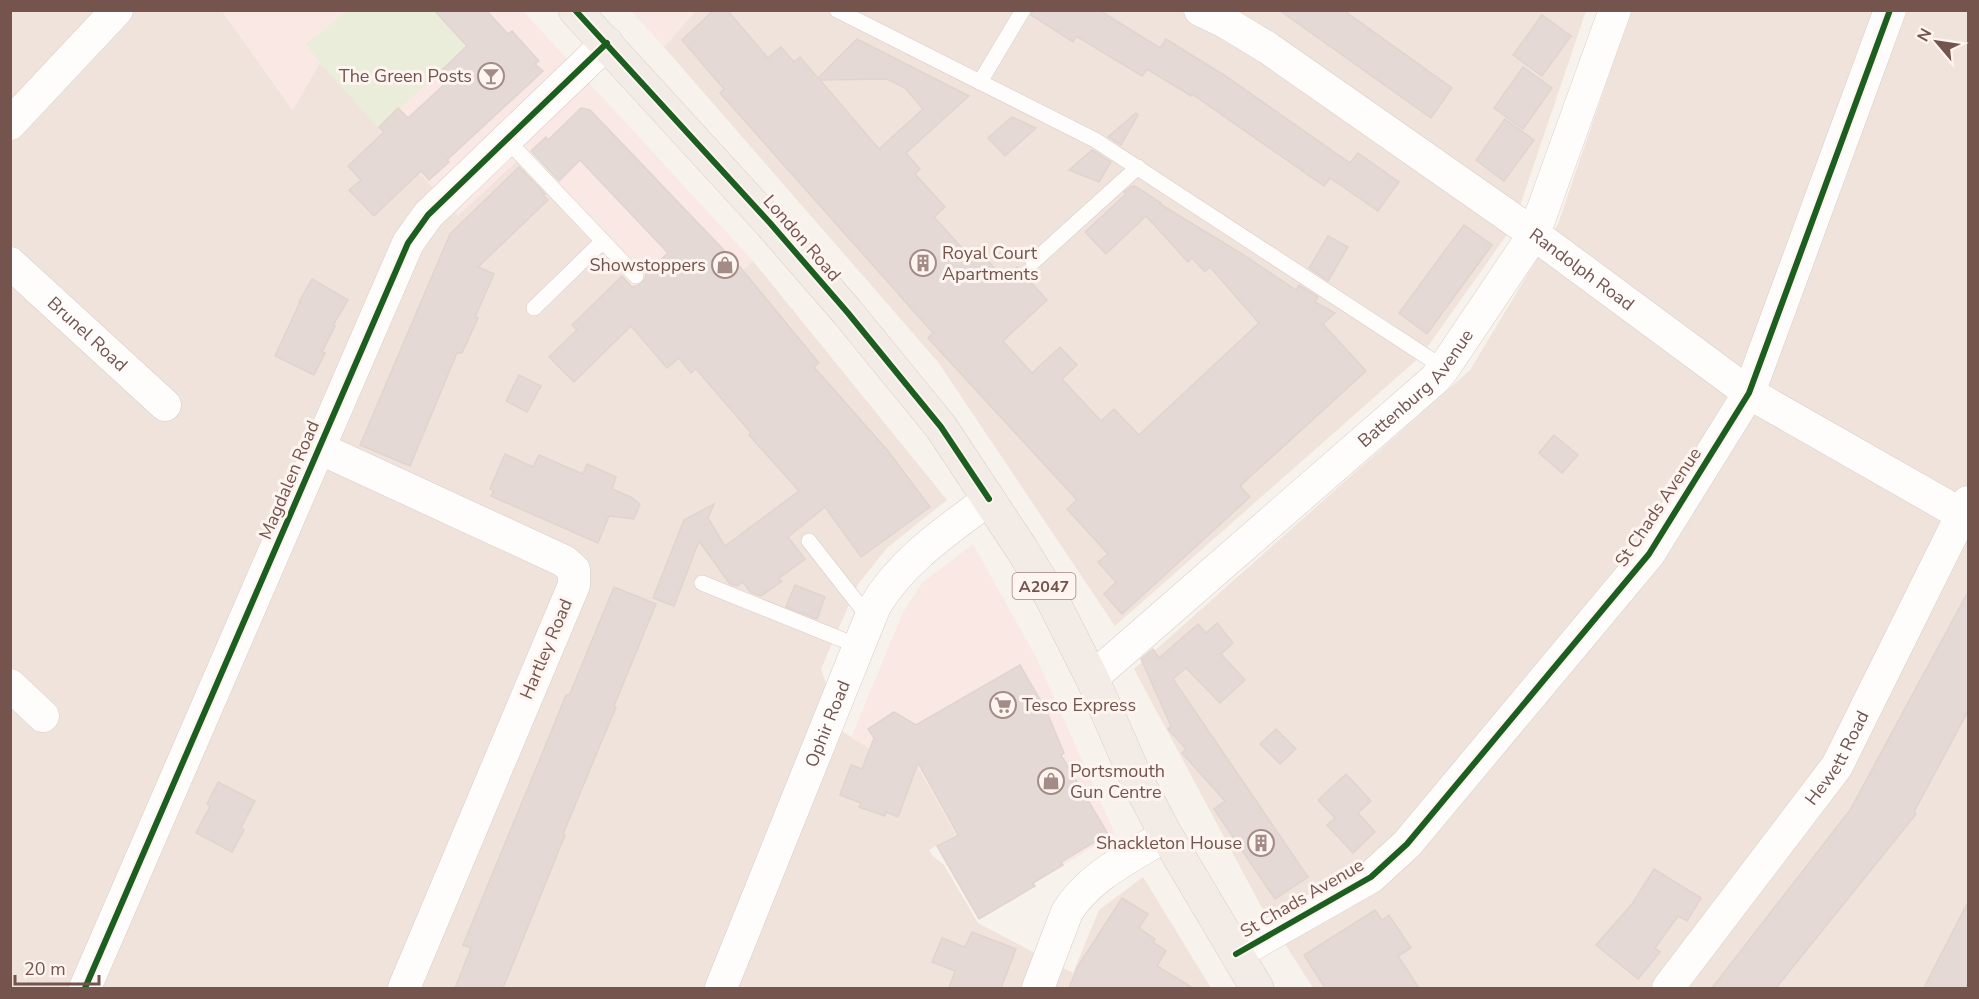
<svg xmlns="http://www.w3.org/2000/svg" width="1979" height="999" viewBox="0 0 1979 999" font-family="'Nunito Sans',sans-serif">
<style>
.residential{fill:#f0e3db}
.commercial{fill:#fae8e5}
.green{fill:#e9edd9}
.building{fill:#e4d9d5;stroke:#e1d4cf;stroke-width:1.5;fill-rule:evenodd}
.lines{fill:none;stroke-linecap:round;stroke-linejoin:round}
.service-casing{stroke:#d6cdca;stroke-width:16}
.minor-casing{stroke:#d6cdca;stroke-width:33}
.primary-casing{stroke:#d9cecb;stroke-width:34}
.service{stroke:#fefdfc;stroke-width:15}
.minor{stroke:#fefdfc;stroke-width:32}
.primary{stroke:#f2ebe6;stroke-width:33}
.cycleway-casing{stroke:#fef5f0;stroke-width:10}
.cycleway{stroke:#1b5e20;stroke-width:6}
.labels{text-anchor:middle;stroke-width:6;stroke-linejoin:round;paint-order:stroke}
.shield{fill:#fef5f0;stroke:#9e847f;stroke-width:1.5}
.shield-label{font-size:16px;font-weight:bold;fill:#75544e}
.poi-label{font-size:18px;fill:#75544e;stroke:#fef5f0;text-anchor:end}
.street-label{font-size:18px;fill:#75544e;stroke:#fef5f0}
</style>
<rect width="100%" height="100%" fill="#f8f2ed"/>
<g class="residential">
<path d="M 696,10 L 1586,11 L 1513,226 L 1421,356 L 1115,626 L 938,362 L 664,47 Z"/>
<path d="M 10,11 L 222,11 L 292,109 L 320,63 L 517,161 L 673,329 L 753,261 L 947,500 L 888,547 L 858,584 L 821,669 L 842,731 L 875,752 L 901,737 L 956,834 L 929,850 L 933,856 L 944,865 L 978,923 L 1073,973 L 1099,910 L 1143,877 L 1211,988 L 11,988 Z"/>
<path d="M 1631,11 L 1968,11 L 1968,988 L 1313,988 L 1261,906 L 1134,669 L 1470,370 L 1558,224 Z"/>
</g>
<g class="commercial">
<path d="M 222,11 L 523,11 L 753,261 L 673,329 L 517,161 L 458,216 L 320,63 L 293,110 Z"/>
<path d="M 631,11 L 696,11 L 664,47 Z"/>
<path d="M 973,544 L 1036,657 L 1115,834 L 1063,865 L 1047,838 L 965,851 L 901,737 L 875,752 L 851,738 L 903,612 L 922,583 Z"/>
</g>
<path class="green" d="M 434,10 L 467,47 L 378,128 L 320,63 L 306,44 L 347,11 Z"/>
<g class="building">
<path d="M 434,10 L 486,10 L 508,34 L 512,31 L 539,61 L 535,64 L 543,71 L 447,160 L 449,162 L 429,180 L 421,171 L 374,216 L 349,190 L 361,180 L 348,166 L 384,132 L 379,127 L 398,108 L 408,118 L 449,80 L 441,71 L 467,46 Z"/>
<path d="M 714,10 L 727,10 L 768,58 L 781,47 L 794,62 L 800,57 L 818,78 L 857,39 L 969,96 L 906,153 L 920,169 L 915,174 L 945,207 L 934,217 L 972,259 L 980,252 L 1004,279 L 1017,267 L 1047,300 L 1003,341 L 1032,373 L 1060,347 L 1077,365 L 1062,379 L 1101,421 L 1114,409 L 1139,435 L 1259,323 L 1210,267 L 1205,272 L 1192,258 L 1188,262 L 1146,216 L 1106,254 L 1085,232 L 1126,194 L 1124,192 L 1131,187 L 1135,186 L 1161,203 L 1160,204 L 1242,254 L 1296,290 L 1299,285 L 1318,297 L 1315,302 L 1335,313 L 1323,324 L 1366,371 L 1240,486 L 1250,497 L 1122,614 L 1104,594 L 1116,582 L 1098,562 L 1108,554 L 1067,509 L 1077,500 L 928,338 L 933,333 L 720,93 L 724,89 L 682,40 ZM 887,79 L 905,88 L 923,109 L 879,149 L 820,80 Z"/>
<path d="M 1033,10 L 1099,10 L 1160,48 L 1166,39 L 1224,75 L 1350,163 L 1358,153 L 1399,182 L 1378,211 L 1330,178 L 1324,186 L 1192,94 L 1191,96 L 1147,69 L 1142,76 L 1076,36 L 1073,42 L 1031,15 Z"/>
<path d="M 1279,10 L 1343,10 L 1452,88 L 1431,118 Z"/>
<path d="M 1542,15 L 1571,36 L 1542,76 L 1513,55 Z"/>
<path d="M 1523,67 L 1552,88 L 1523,129 L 1494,108 Z"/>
<path d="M 581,108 L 590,110 L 740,267 L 819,363 L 814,367 L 888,451 L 930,507 L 861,557 L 825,507 L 788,537 L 805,559 L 778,579 L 782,581 L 761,596 L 750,592 L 743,582 L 737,586 L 730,584 L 699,541 L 674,606 L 653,598 L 684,520 L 714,504 L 708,518 L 725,546 L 799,491 L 749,435 L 751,433 L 696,369 L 691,373 L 679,358 L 667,368 L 631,326 L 574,382 L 549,357 L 577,330 L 572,325 L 622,276 L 632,287 L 639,285 L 645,279 L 646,274 L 668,253 L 580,160 L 559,181 L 531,151 L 546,137 L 548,140 Z"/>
<path d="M 1136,113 L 1138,115 L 1121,145 L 1108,137 Z"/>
<path d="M 1012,117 L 1036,128 L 1005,156 L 988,138 Z"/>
<path d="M 1505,119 L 1534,140 L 1504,181 L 1476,160 Z"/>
<path d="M 1092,150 L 1111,162 L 1099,182 L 1069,170 Z"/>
<path d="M 519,167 L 545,194 L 543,195 L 548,200 L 478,267 L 494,274 L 475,317 L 478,318 L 462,353 L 457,353 L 410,466 L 360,445 L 450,234 Z"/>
<path d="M 1464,225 L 1492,245 L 1427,334 L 1399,313 Z"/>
<path d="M 1328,236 L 1348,247 L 1328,281 L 1309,268 Z"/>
<path d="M 312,279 L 348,300 L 333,325 L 335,326 L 322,352 L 325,353 L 314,375 L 275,356 L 300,302 L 299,302 Z"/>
<path d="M 519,375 L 541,386 L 527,412 L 506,401 Z"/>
<path d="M 1554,435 L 1578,455 L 1562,473 L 1539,453 Z"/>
<path d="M 505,454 L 533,467 L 539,455 L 583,474 L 587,464 L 616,477 L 612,489 L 631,497 L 640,504 L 634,519 L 609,516 L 598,543 L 491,496 L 494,491 L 490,489 Z"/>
<path d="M 795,585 L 825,597 L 817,619 L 786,607 Z"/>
<path d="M 614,587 L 656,604 L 614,706 L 616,707 L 563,834 L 565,835 L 503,988 L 455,988 L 471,948 L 463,945 L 554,725 L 566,695 L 569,696 Z"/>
<path d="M 1968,592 L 1968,711 L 1914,812 L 1916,814 L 1776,988 L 1712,988 L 1850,810 Z"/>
<path d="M 1217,623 L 1233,643 L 1221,654 L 1245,680 L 1220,703 L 1186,668 L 1173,679 L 1308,877 L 1275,899 L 1214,809 L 1225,801 L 1182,753 L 1186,749 L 1168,729 L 1171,726 L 1141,659 L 1153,649 L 1159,658 L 1198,624 L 1206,633 Z"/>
<path d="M 1020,665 L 1046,710 L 1064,753 L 1061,755 L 1108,834 L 1061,862 L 1063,865 L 1033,883 L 1035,886 L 979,919 L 937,846 L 958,835 L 918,763 L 898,817 L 886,812 L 885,816 L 859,807 L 861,803 L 840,795 L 851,765 L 862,769 L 874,738 L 868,729 L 894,712 L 916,725 Z"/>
<path d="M 1276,729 L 1296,749 L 1280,764 L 1260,744 Z"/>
<path d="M 1346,774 L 1371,801 L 1358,813 L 1375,832 L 1353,853 L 1327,825 L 1335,818 L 1318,800 Z"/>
<path d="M 218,782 L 255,801 L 241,828 L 244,830 L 232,852 L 196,833 L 210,806 L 207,804 Z"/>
<path d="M 1654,869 L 1701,898 L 1687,921 L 1678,916 L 1655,948 L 1660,952 L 1638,979 L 1596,945 L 1632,904 Z"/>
<path d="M 1122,898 L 1148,914 L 1139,928 L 1155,939 L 1153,942 L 1166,951 L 1157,966 L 1193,988 L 1069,988 L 1078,966 Z"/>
<path d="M 1968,902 L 1968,988 L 1924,988 L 1934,968 Z"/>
<path d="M 1375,910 L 1382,920 L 1389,915 L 1411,948 L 1398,956 L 1419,988 L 1325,988 L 1304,955 Z"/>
<path d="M 972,932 L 1016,949 L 1001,988 L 949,988 L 955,971 L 932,962 L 942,938 L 965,947 Z"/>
</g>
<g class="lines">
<defs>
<g id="service">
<path d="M 837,10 L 1095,140 L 1444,368"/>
<path d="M 980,82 L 1023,10"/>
<path d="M 507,140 L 636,276"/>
<path d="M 1033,262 L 1138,167"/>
<path d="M 534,308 L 603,241"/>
<path d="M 809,541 L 870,619"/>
<path d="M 702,583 L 858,646"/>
</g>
<g id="minor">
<path id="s1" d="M 1200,10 L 1225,22 L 1268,48 L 1534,234 L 1749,393 L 1968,518"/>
<path d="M 10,124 L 117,10"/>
<path id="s2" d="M 10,263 L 165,405"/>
<path d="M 319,448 L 564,561 L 574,570 L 574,585 L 404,988"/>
<path id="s3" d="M 1092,678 L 1435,379 L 1444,368 L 1534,234 L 1615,10"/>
<path d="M 10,685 L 43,716"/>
<path d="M 1236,954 L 1371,877 L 1407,844 L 1649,554 L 1749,393 L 1890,10"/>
<path d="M 85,988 L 408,243 L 428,215 L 607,43"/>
<path id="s4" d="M 721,988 L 875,606 C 902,560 947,531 989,499"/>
<path d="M 1038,988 L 1067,912 C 1089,876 1131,857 1166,835"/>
<path id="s5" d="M 1668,988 L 1837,766 L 1968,502"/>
</g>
<path id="primary" d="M 575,10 L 770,223 L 848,313 L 941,427 L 1023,551 L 1051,597 L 1092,678 L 1136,778 L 1165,833 L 1257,988"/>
</defs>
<use href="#service" class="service-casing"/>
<use href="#minor" class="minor-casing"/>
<use href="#primary" class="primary-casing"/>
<use href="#service" class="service"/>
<use href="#minor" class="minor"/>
<use href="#primary" class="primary"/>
<defs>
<g id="cycleway">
<path d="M 575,10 L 770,223 L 848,313 L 941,427 L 989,499"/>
<path d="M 1236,954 L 1371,877 L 1407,844 L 1649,554 L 1749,393 L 1890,10"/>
<path d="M 85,988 L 408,243 L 428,215 L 607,43"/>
</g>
</defs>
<use href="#cycleway" class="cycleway-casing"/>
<use href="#cycleway" class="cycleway"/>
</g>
<defs>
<symbol id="bar-ring" viewBox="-11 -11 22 22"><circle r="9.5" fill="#fef5f0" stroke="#a38b86" stroke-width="1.5"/><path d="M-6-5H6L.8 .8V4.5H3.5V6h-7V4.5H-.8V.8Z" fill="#a38b86"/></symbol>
<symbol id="building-ring" viewBox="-11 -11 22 22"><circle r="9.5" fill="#fef5f0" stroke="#a38b86" stroke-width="1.5"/><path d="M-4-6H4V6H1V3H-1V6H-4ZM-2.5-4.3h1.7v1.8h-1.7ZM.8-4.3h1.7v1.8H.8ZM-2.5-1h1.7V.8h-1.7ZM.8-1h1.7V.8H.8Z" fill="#a38b86"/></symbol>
<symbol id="shop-ring" viewBox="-11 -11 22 22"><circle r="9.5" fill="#fef5f0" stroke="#a38b86" stroke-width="1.5"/><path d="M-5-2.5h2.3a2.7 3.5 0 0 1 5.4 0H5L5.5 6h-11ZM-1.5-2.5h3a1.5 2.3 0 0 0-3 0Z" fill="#a38b86"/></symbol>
<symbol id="supermarket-ring" viewBox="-11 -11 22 22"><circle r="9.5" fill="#fef5f0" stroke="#a38b86" stroke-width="1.5"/><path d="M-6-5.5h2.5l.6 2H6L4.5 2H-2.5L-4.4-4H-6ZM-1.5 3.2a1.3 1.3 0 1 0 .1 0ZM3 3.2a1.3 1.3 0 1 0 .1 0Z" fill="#a38b86"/></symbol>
</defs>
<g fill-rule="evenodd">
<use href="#bar-ring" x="476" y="61" width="30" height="30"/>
<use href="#building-ring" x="908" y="248" width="30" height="30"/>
<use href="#shop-ring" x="710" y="250" width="30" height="30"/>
<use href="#supermarket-ring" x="988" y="690" width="30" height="30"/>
<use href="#shop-ring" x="1036" y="766" width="30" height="30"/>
<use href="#building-ring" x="1246" y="828" width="30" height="30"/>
</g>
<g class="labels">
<rect class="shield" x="1012.5" y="573" width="63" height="26" rx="4.5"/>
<g class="shield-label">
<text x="1044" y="592">A2047</text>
</g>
<g class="poi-label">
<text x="472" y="82">The Green Posts</text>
<text x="942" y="259" text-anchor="start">Royal Court<tspan x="942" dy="21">Apartments</tspan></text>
<text x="706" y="271">Showstoppers</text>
<text x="1022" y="711" text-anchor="start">Tesco Express</text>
<text x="1070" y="777" text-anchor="start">Portsmouth<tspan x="1070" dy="21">Gun Centre</tspan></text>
<text x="1242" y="849">Shackleton House</text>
</g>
<g class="street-label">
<text transform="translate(802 238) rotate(49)" y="6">London Road</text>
<text dy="6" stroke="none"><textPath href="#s1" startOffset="462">Randolph Road</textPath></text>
<text dy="6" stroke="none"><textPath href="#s2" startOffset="105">Brunel Road</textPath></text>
<text dy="6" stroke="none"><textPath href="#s3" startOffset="435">Battenburg Avenue</textPath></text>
<text transform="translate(289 480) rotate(-67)" y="6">Magdalen Road</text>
<text transform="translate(1658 507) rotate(-56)" y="6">St Chads Avenue</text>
<text transform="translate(546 649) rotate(-67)" y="6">Hartley Road</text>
<text dy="6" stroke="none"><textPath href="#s4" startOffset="285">Ophir Road</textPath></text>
<text dy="6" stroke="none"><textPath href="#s5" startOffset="286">Hewett Road</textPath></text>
<text transform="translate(1302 898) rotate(-30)" y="6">St Chads Avenue</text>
</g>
</g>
<rect width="1979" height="999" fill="none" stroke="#75544e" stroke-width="24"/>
<g transform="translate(1937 42) rotate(299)" stroke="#fef5f0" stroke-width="4.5" paint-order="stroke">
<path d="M0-4.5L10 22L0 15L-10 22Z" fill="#75544e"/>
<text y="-9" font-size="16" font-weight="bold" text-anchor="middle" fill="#75544e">N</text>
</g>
<path d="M15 975v9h84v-9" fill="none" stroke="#75544e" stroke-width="3"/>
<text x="24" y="975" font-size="18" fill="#75544e" stroke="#fef5f0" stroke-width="4.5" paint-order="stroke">20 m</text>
</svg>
